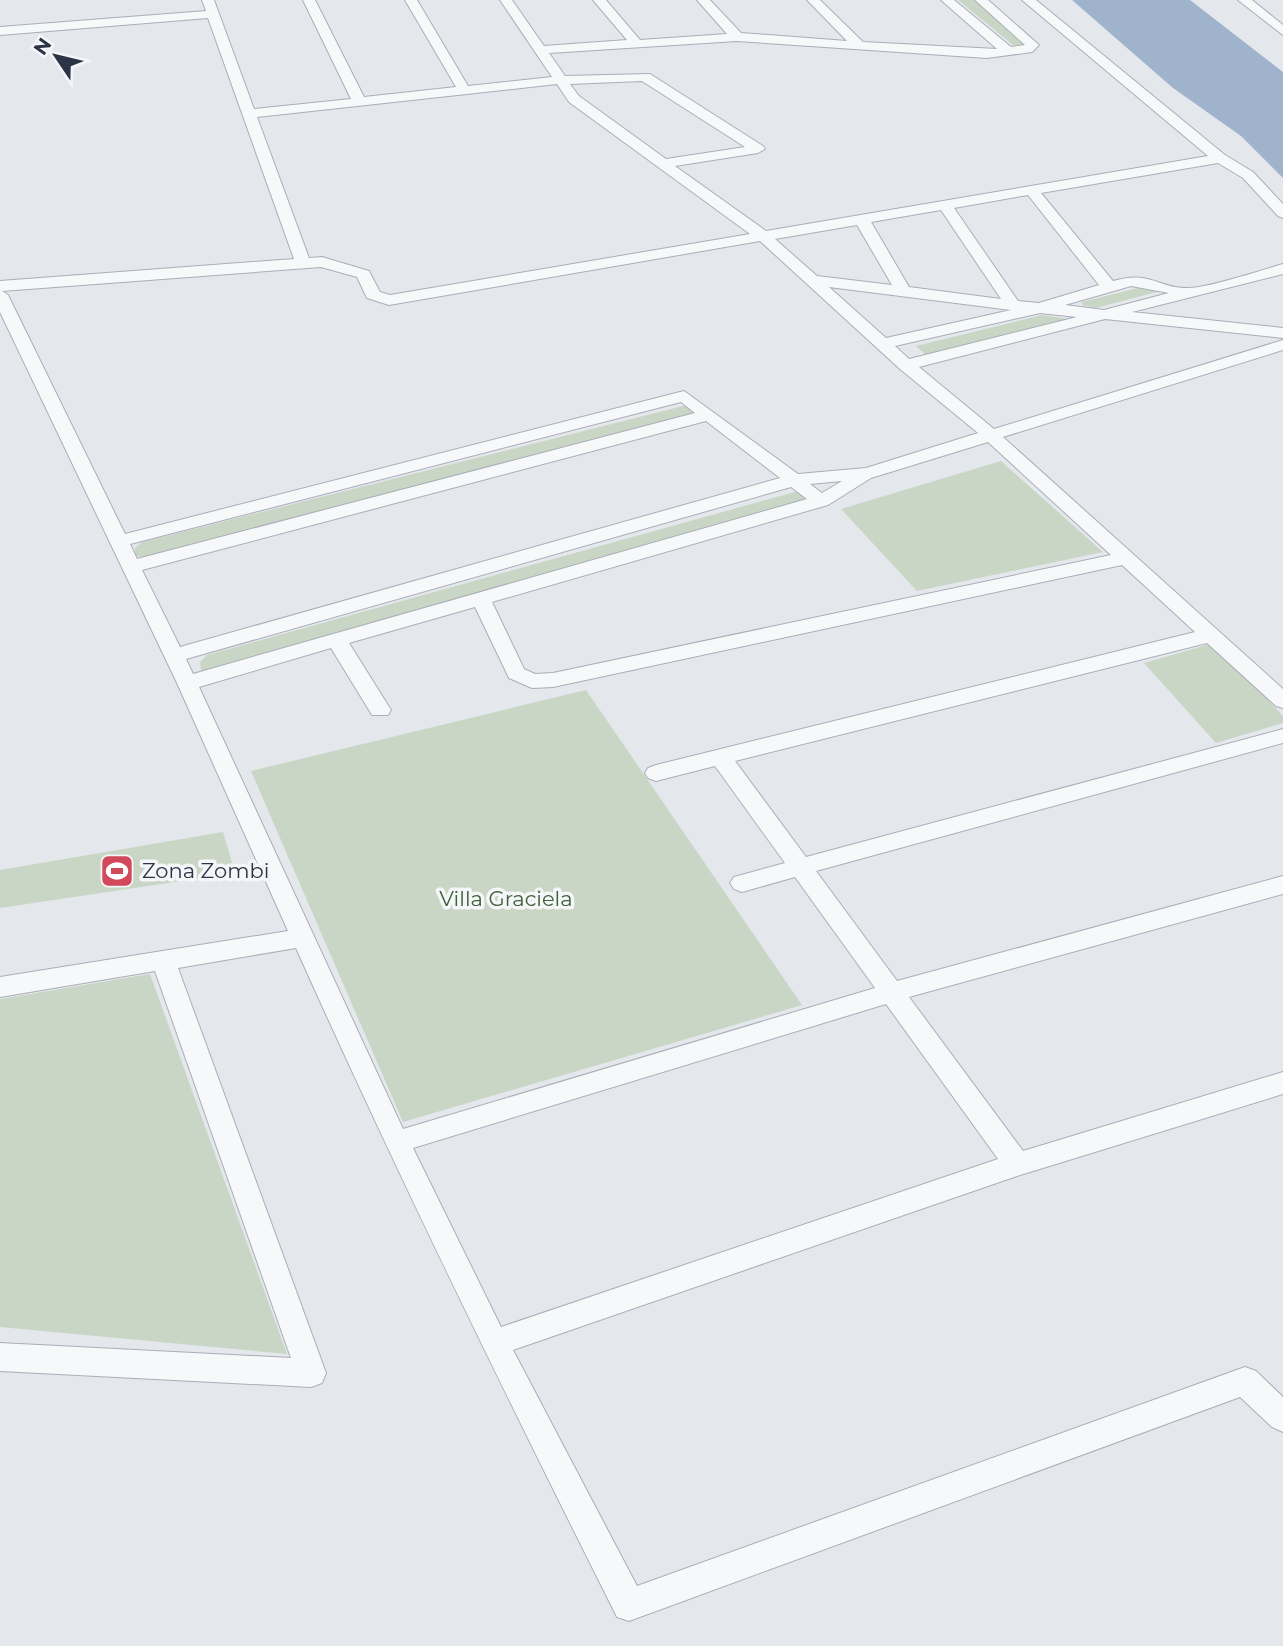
<svg xmlns="http://www.w3.org/2000/svg" width="1283" height="1646" viewBox="0 0 1283 1646" font-family="Montserrat,sans-serif">
<style>
.green{fill:#c9d6c5}
.water{fill:#9fb4cc}
.lines{fill:none;stroke-linecap:round;stroke-linejoin:round}
.minor-casing{stroke:#a9aeb7;stroke-width:2}
.minor{fill:#f7f8fa;fill-rule:evenodd}
.labels{text-anchor:middle;stroke-width:7;stroke-linejoin:round;paint-order:stroke}
.poi-label{font-size:21px;fill:#2b3445;stroke:#f4f6f9;text-anchor:start}
.park-label{font-size:21px;fill:#3f6138;stroke:#f4f6f9}
</style>
<rect width="100%" height="100%" fill="#e4e7ec"/>
<g class="green">
<path d="M 958,0 L 975,0 L 1027,45 L 1013,45 Z"/>
<path d="M 1150,285 L 1160,291 L 1096,308 L 1082,305 L 1082,302 Z"/>
<path d="M 1042,315 L 1069,319 L 926,355 L 916,346 Z"/>
<path d="M 691,404 L 702,412 L 145,557 L 135,556 L 135,548 L 142,542 Z"/>
<path d="M 1001,461 L 1103,552 L 917,591 L 841,509 Z"/>
<path d="M 802,490 L 815,499 L 212,672 L 201,671 L 200,662 L 207,655 Z"/>
<path d="M 1214,643 L 1283,716 L 1283,723 L 1216,743 L 1144,663 Z"/>
<path d="M 586,690 L 802,1005 L 403,1122 L 251,771 Z"/>
<path d="M 223,832 L 235,873 L 0,908 L 0,870 Z"/>
<path d="M 150,974 L 287,1354 L 0,1327 L 0,999 Z"/>
</g>
<path class="water" d="M 1072,0 L 1190,0 L 1283,72 L 1283,178 L 1241,136 L 1173,88 Z"/>
<g class="lines">
<defs>
<g id="minor">
<path d="M 202,0 L 214,0 L 254,109 L 351,99 L 303,0 L 315,0 L 364,97 L 456,87 L 405,0 L 417,0 L 468,86 L 552,77 L 500,0 L 512,0 L 544,46 L 627,40 L 593,0 L 606,0 L 640,40 L 727,34 L 697,0 L 710,0 L 741,33 L 847,41 L 807,0 L 820,0 L 863,42 L 997,49 L 941,0 L 954,0 L 1011,47 L 1025,45 L 975,0 L 988,0 L 1039,45 L 1032,52 L 987,58 L 737,41 L 549,53 L 565,76 L 650,74 L 763,146 L 765,149 L 758,153 L 675,166 L 766,231 L 1208,156 L 1022,0 L 1036,0 L 1225,155 L 1253,172 L 1283,204 L 1283,218 L 1278,216 L 1243,178 L 1218,163 L 1041,193 L 1113,281 C 1151,270 1157,288 1187,288 C 1205,289 1262,270 1283,264 L 1283,274 L 1132,312 L 1283,328 L 1283,338 L 1105,319 L 919,367 L 994,429 L 1283,340 L 1283,350 L 1003,437 L 1283,689 L 1283,708 L 1276,706 L 1207,643 L 735,761 L 806,857 L 1283,729 L 1283,743 L 816,871 L 897,981 L 1283,876 L 1283,894 L 909,997 L 1023,1151 L 1283,1072 L 1283,1094 L 1017,1176 L 513,1350 L 637,1586 L 1245,1367 L 1256,1371 L 1283,1397 L 1283,1432 L 1272,1427 L 1240,1397 L 629,1621 L 617,1617 C 506,1396 397,1174 296,948 L 178,968 L 326,1373 L 322,1383 L 311,1387 L 0,1371 L 0,1343 L 291,1358 L 155,971 L 0,997 L 0,977 L 288,931 L 177,683 L 0,312 L 0,281 L 294,259 L 208,18 L 0,35 L 0,27 L 206,11 ZM 642,81 L 745,147 L 666,159 L 579,96 L 570,84 ZM 557,84 L 569,102 L 750,234 L 390,295 L 380,292 L 369,271 L 322,257 L 309,258 L 257,117 ZM 1028,195 L 1099,285 L 1039,303 L 1018,301 L 954,208 ZM 941,210 L 1001,299 L 909,287 L 871,222 ZM 857,225 L 892,285 L 817,276 L 775,239 ZM 760,241 L 900,369 L 978,433 L 866,468 L 798,474 L 684,391 L 125,534 L 8,295 L 2,291 L 321,267 L 357,277 L 367,298 L 389,305 ZM 1131,286 L 1169,293 L 1104,310 L 1065,305 ZM 829,287 L 1011,310 L 886,338 ZM 1040,313 L 1077,317 L 909,359 L 895,346 ZM 681,402 L 695,413 L 137,559 L 130,544 ZM 706,421 L 780,478 L 180,647 L 142,570 ZM 988,442 L 1111,555 L 553,673 L 535,674 L 524,669 L 492,602 L 828,505 L 871,478 ZM 842,481 L 822,493 L 810,484 ZM 791,487 L 807,499 L 193,674 L 186,659 ZM 1122,565 L 1195,632 L 656,765 L 648,768 L 645,773 L 648,778 L 656,781 L 715,766 L 785,863 L 734,877 L 730,883 L 734,889 L 742,892 L 795,877 L 875,988 L 403,1129 L 199,687 L 331,648 L 372,715 L 388,715 L 391,710 L 349,643 L 475,607 L 509,678 L 532,688 L 553,687 ZM 886,1004 L 998,1159 L 501,1327 L 413,1148 Z"/>
<path d="M 1238,0 L 1252,0 L 1283,25 L 1283,35 Z"/>
</g>
</defs>
<use href="#minor" class="minor-casing"/>
<use href="#minor" class="minor"/>
</g>
<defs>
<symbol id="stadium-square" viewBox="-11 -11 22 22"><rect x="-9" y="-9" width="18" height="18" rx="4" fill="#d1495b" stroke="#f4f6f9"/><path d="M0-5a6.5 5 0 1 0 0 10a6.5 5 0 1 0 0-10ZM-3.5-1.8h7v3.6h-7Z" fill="#fff"/></symbol>
</defs>
<g fill-rule="evenodd">
<use href="#stadium-square" x="98" y="852" width="38" height="38"/>
</g>
<g class="labels">
<g class="poi-label">
<text x="142" y="878">Zona Zombi</text>
</g>
<g class="park-label">
<text x="506" y="906">Villa Graciela</text>
</g>
</g>
<g transform="translate(56 56) rotate(305)" stroke="#f4f6f9" stroke-width="5" paint-order="stroke">
<path d="M0-5L12 26L0 18L-12 26Z" fill="#2b3445"/>
<text y="-10" font-size="19" font-weight="bold" text-anchor="middle" fill="#2b3445">N</text>
</g>
</svg>
